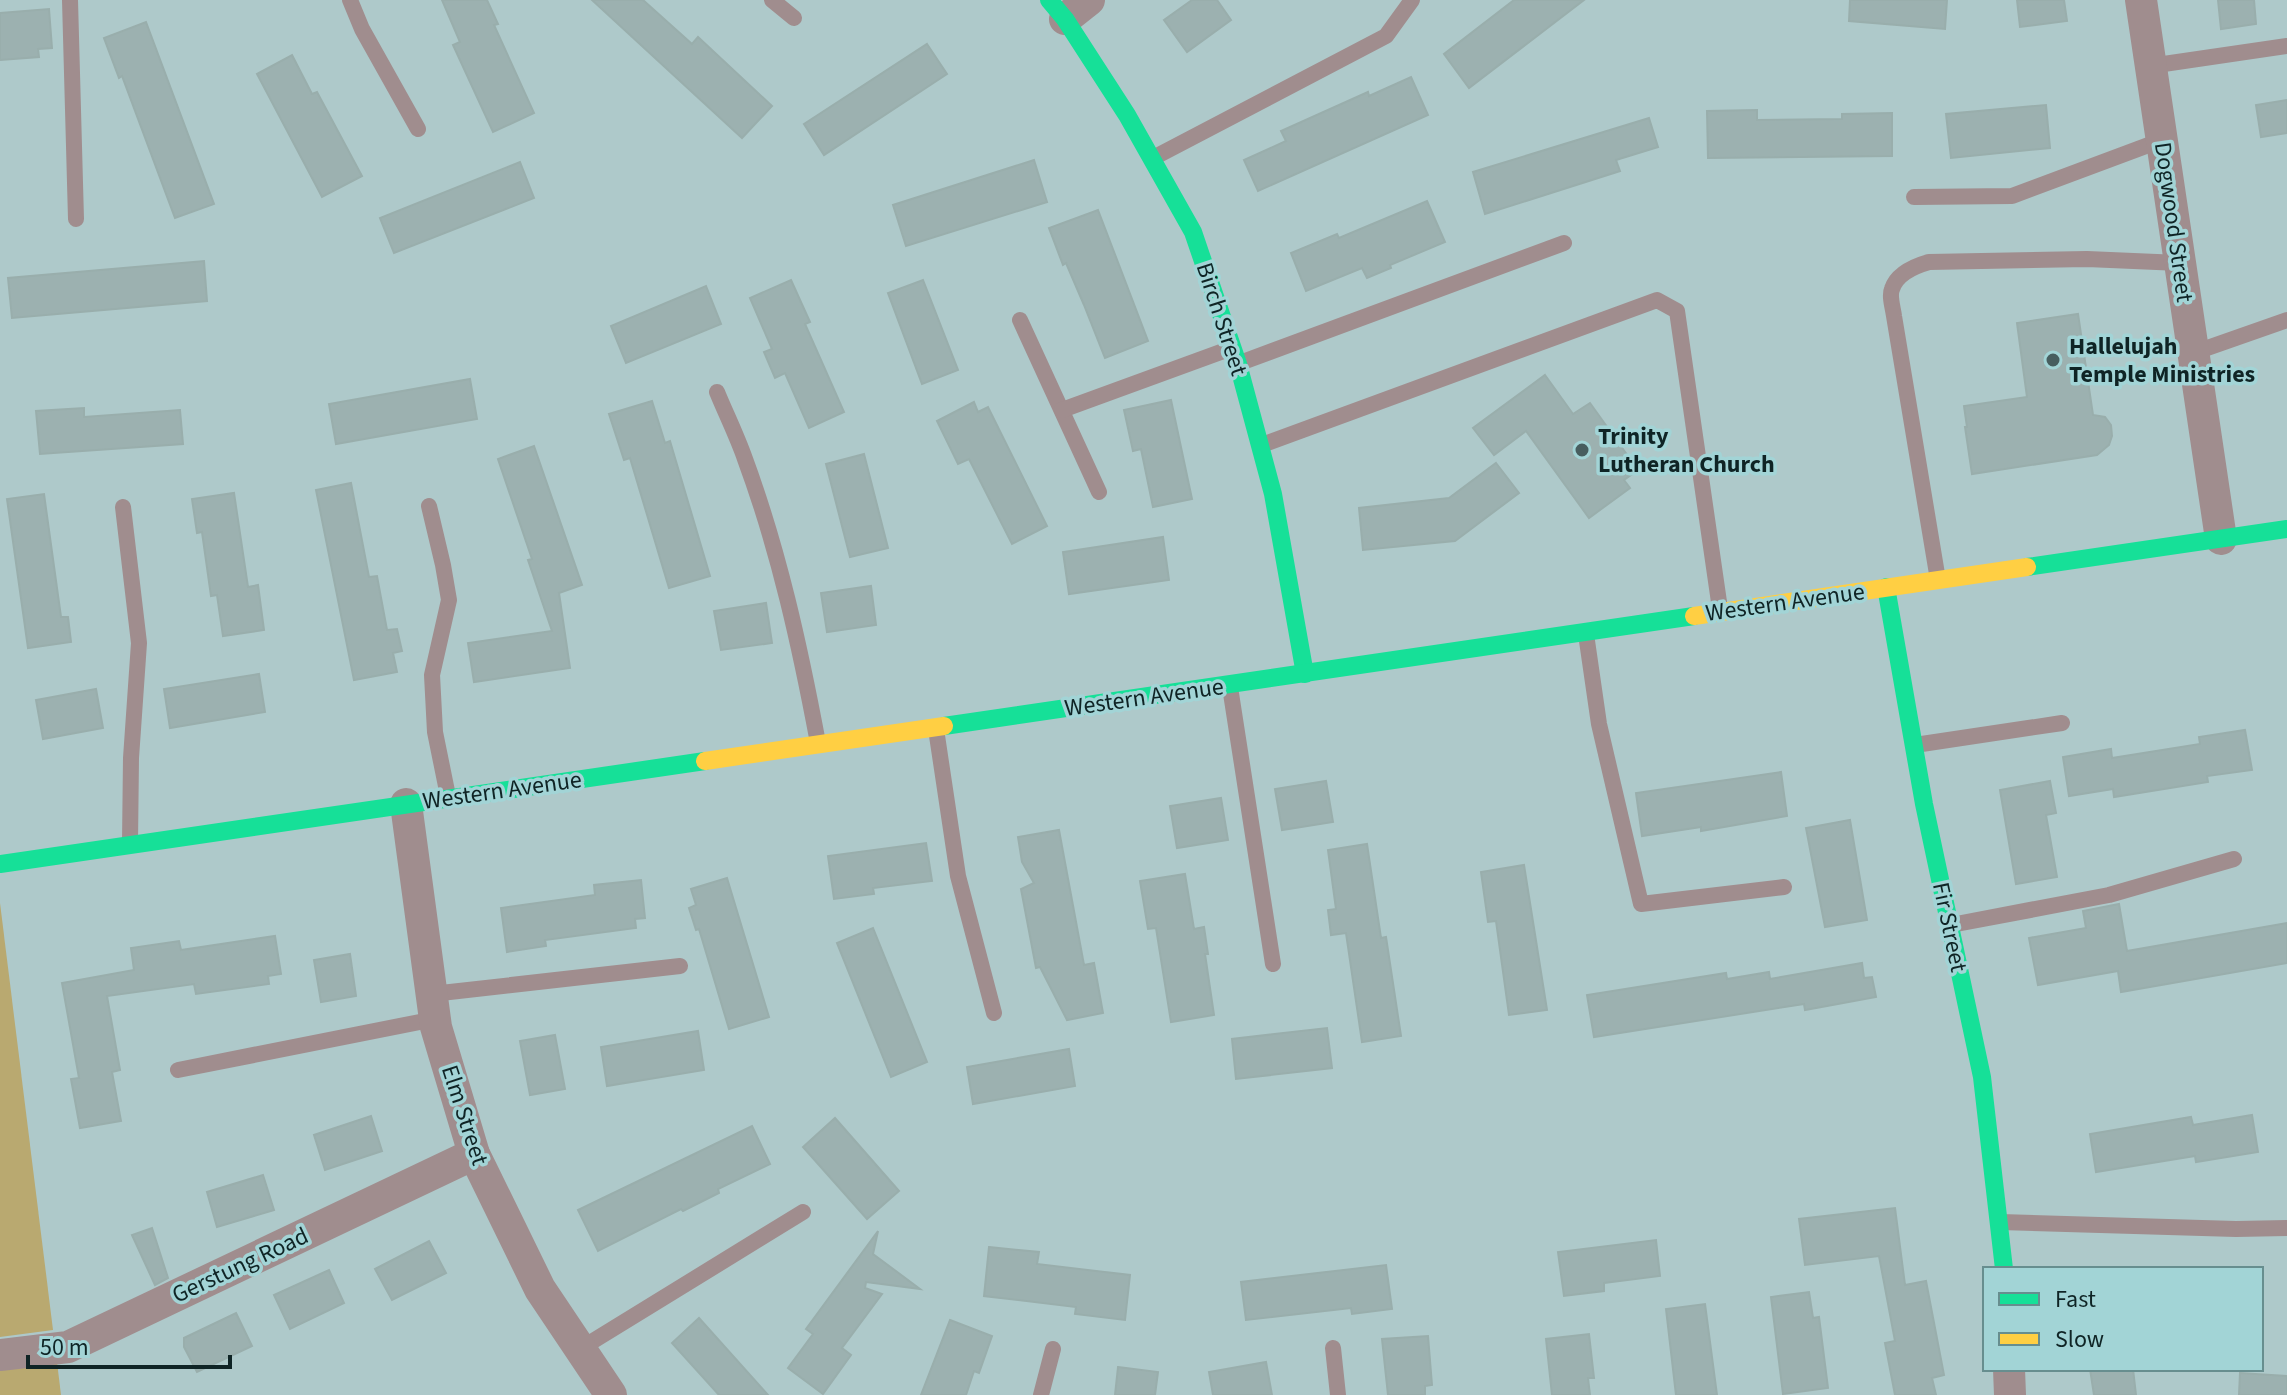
<svg xmlns="http://www.w3.org/2000/svg" width="2287" height="1395" viewBox="0 0 2287 1395" font-family="'Source Sans 3',sans-serif">
<style>
.green{fill:#b9a970}
.building{fill:#9cb1b0;stroke:#99aeac;stroke-width:2}
.lines{fill:none;stroke-linecap:round;stroke-linejoin:round}
.lane{stroke:#a08d8e;stroke-width:16}
.street{stroke:#a08d8e;stroke-width:32}
.fast{stroke:#16e098;stroke-width:18}
.slow{stroke:#ffcf43;stroke-width:18}
.poi-dot{fill:#475e5f;stroke:#a2d4d6;stroke-width:3}
.labels{text-anchor:middle;stroke-width:7;stroke-linejoin:round;paint-order:stroke}
.street-label{font-size:24px;fill:#0f2425;stroke:#a2d4d6}
.poi-label{font-size:24px;font-weight:bold;fill:#0f2425;stroke:#a2d4d6;text-anchor:start}
</style>
<rect width="100%" height="100%" fill="#aec9ca"/>
<g class="green">
<path d="M 0,903 L 53,1330 L 0,1337 Z"/>
<path d="M 57,1362 L 61,1395 L 0,1395 L 0,1368 Z"/>
</g>
<g class="building">
<path d="M 442,0 L 487,0 L 498,24 L 494,25 L 534,113 L 493,132 L 453,45 L 460,42 Z"/>
<path d="M 592,0 L 643,0 L 692,44 L 698,37 L 772,106 L 742,138 Z"/>
<path d="M 1192,0 L 1217,0 L 1231,20 L 1187,52 L 1164,20 Z"/>
<path d="M 1514,0 L 1584,0 L 1469,88 L 1444,54 Z"/>
<path d="M 1850,0 L 1947,0 L 1945,29 L 1849,21 Z"/>
<path d="M 2017,0 L 2064,0 L 2067,21 L 2020,27 Z"/>
<path d="M 2218,0 L 2254,0 L 2256,24 L 2221,29 Z"/>
<path d="M 49,9 L 52,48 L 38,49 L 39,57 L 0,60 L 0,13 Z"/>
<path d="M 146,22 L 214,204 L 175,218 L 122,76 L 119,78 L 104,38 Z"/>
<path d="M 927,44 L 947,74 L 824,155 L 804,124 Z"/>
<path d="M 292,55 L 312,94 L 317,92 L 362,176 L 322,197 L 257,74 Z"/>
<path d="M 1411,77 L 1428,115 L 1258,191 L 1244,160 L 1286,141 L 1281,131 L 1368,92 L 1369,96 Z"/>
<path d="M 2287,100 L 2287,133 L 2261,137 L 2256,105 Z"/>
<path d="M 2046,105 L 2050,148 L 1951,158 L 1946,114 Z"/>
<path d="M 1757,110 L 1757,120 L 1842,119 L 1842,114 L 1892,113 L 1892,156 L 1708,158 L 1707,111 Z"/>
<path d="M 1649,118 L 1658,147 L 1616,160 L 1620,171 L 1485,214 L 1473,172 Z"/>
<path d="M 1034,160 L 1047,202 L 906,246 L 893,205 Z"/>
<path d="M 520,162 L 534,198 L 394,253 L 380,218 Z"/>
<path d="M 1427,201 L 1445,242 L 1390,265 L 1391,268 L 1367,278 L 1362,268 L 1306,291 L 1291,253 L 1337,234 L 1339,238 Z"/>
<path d="M 1098,210 L 1148,341 L 1105,358 L 1084,305 L 1066,263 L 1063,265 L 1049,228 Z"/>
<path d="M 204,261 L 207,301 L 12,318 L 8,278 Z"/>
<path d="M 791,280 L 810,322 L 805,324 L 844,412 L 809,428 L 785,373 L 775,378 L 764,352 L 772,349 L 750,298 Z"/>
<path d="M 923,280 L 958,370 L 922,384 L 888,293 Z"/>
<path d="M 706,286 L 721,324 L 626,363 L 611,326 Z"/>
<path d="M 2078,314 L 2093,415 L 2105,417 L 2111,425 L 2112,436 L 2109,445 L 2097,455 L 1972,474 L 1965,427 L 1967,427 L 1964,406 L 2027,397 L 2017,323 Z"/>
<path d="M 1545,375 L 1573,414 L 1590,403 L 1638,470 L 1624,480 L 1630,488 L 1589,518 L 1526,431 L 1494,455 L 1473,428 Z"/>
<path d="M 470,379 L 477,419 L 336,444 L 329,404 Z"/>
<path d="M 1171,400 L 1192,499 L 1153,507 L 1141,449 L 1133,451 L 1124,410 Z"/>
<path d="M 652,401 L 665,443 L 670,441 L 710,576 L 669,588 L 630,458 L 624,460 L 609,414 Z"/>
<path d="M 974,402 L 978,412 L 988,407 L 1047,526 L 1012,544 L 969,459 L 958,464 L 937,421 Z"/>
<path d="M 84,408 L 84,417 L 180,410 L 183,444 L 40,454 L 36,411 Z"/>
<path d="M 534,446 L 582,585 L 559,593 L 570,668 L 474,682 L 468,643 L 552,631 L 528,560 L 532,559 L 498,459 Z"/>
<path d="M 864,454 L 888,548 L 850,557 L 826,464 Z"/>
<path d="M 1496,463 L 1519,493 L 1455,541 L 1363,550 L 1359,508 L 1449,498 Z"/>
<path d="M 351,483 L 369,577 L 377,576 L 387,630 L 397,629 L 402,651 L 393,653 L 397,672 L 354,680 L 316,490 Z"/>
<path d="M 234,493 L 248,587 L 258,585 L 264,630 L 223,636 L 217,595 L 211,596 L 202,532 L 197,533 L 192,499 Z"/>
<path d="M 44,494 L 61,617 L 68,617 L 71,642 L 28,648 L 7,499 Z"/>
<path d="M 1163,537 L 1169,580 L 1069,594 L 1063,552 Z"/>
<path d="M 871,586 L 876,625 L 827,632 L 821,593 Z"/>
<path d="M 766,603 L 772,643 L 721,650 L 714,611 Z"/>
<path d="M 259,674 L 265,712 L 170,728 L 164,689 Z"/>
<path d="M 96,689 L 103,728 L 43,739 L 36,700 Z"/>
<path d="M 2245,730 L 2252,770 L 2207,776 L 2208,782 L 2114,797 L 2113,789 L 2069,796 L 2063,757 L 2111,749 L 2112,758 L 2200,744 L 2199,737 Z"/>
<path d="M 1781,772 L 1787,816 L 1701,831 L 1701,827 L 1642,836 L 1636,793 Z"/>
<path d="M 1326,781 L 1333,822 L 1282,830 L 1275,789 Z"/>
<path d="M 2050,781 L 2056,813 L 2046,815 L 2057,877 L 2016,884 L 2000,790 Z"/>
<path d="M 1221,798 L 1228,840 L 1177,848 L 1170,806 Z"/>
<path d="M 1850,820 L 1867,920 L 1825,927 L 1806,828 Z"/>
<path d="M 1059,830 L 1084,965 L 1094,963 L 1103,1013 L 1067,1020 L 1040,967 L 1036,968 L 1021,889 L 1034,883 L 1022,862 L 1018,837 Z"/>
<path d="M 926,843 L 932,881 L 873,888 L 874,894 L 834,899 L 828,856 Z"/>
<path d="M 1367,844 L 1381,938 L 1386,937 L 1401,1036 L 1362,1042 L 1346,933 L 1331,935 L 1328,910 L 1336,909 L 1328,850 Z"/>
<path d="M 1524,865 L 1547,1010 L 1509,1015 L 1496,921 L 1488,922 L 1481,872 Z"/>
<path d="M 1185,874 L 1194,929 L 1204,927 L 1208,954 L 1205,954 L 1214,1015 L 1171,1022 L 1156,928 L 1148,929 L 1140,881 Z"/>
<path d="M 727,878 L 769,1017 L 729,1029 L 699,929 L 696,930 L 689,908 L 696,905 L 691,889 Z"/>
<path d="M 641,880 L 645,918 L 635,919 L 636,928 L 545,940 L 546,946 L 507,952 L 501,908 L 595,895 L 594,885 Z"/>
<path d="M 2119,904 L 2127,951 L 2287,923 L 2287,963 L 2121,992 L 2118,971 L 2038,985 L 2029,938 L 2086,928 L 2083,911 Z"/>
<path d="M 873,928 L 927,1062 L 891,1077 L 837,943 Z"/>
<path d="M 275,936 L 281,974 L 268,976 L 269,984 L 196,994 L 194,984 L 107,996 L 120,1070 L 112,1072 L 121,1121 L 80,1128 L 71,1079 L 79,1078 L 62,983 L 134,970 L 131,948 L 179,941 L 181,950 Z"/>
<path d="M 350,954 L 356,996 L 321,1002 L 314,960 Z"/>
<path d="M 1862,963 L 1864,978 L 1872,977 L 1876,997 L 1805,1010 L 1804,1004 L 1594,1037 L 1587,995 L 1726,973 L 1727,979 L 1769,972 L 1770,979 Z"/>
<path d="M 1327,1028 L 1332,1068 L 1236,1079 L 1232,1039 Z"/>
<path d="M 698,1031 L 704,1070 L 607,1086 L 601,1047 Z"/>
<path d="M 555,1035 L 565,1089 L 530,1095 L 520,1041 Z"/>
<path d="M 1069,1049 L 1075,1086 L 973,1104 L 967,1067 Z"/>
<path d="M 2252,1115 L 2258,1152 L 2196,1162 L 2195,1156 L 2096,1172 L 2090,1134 L 2191,1117 L 2193,1125 Z"/>
<path d="M 371,1116 L 382,1151 L 325,1170 L 314,1135 Z"/>
<path d="M 835,1118 L 899,1191 L 867,1219 L 803,1147 Z"/>
<path d="M 752,1126 L 770,1164 L 718,1189 L 719,1193 L 683,1211 L 681,1209 L 598,1251 L 578,1210 Z"/>
<path d="M 263,1175 L 274,1210 L 217,1227 L 207,1192 Z"/>
<path d="M 1895,1208 L 1905,1285 L 1926,1281 L 1944,1375 L 1932,1378 L 1936,1395 L 1895,1395 L 1885,1343 L 1895,1341 L 1879,1256 L 1805,1265 L 1799,1219 Z"/>
<path d="M 152,1228 L 168,1278 L 155,1285 L 132,1235 Z"/>
<path d="M 878,1231 L 873,1254 L 920,1289 L 866,1282 L 865,1288 L 882,1294 L 842,1348 L 851,1355 L 823,1394 L 788,1368 L 813,1334 L 806,1329 Z"/>
<path d="M 1656,1240 L 1660,1276 L 1604,1283 L 1604,1291 L 1564,1296 L 1558,1252 Z"/>
<path d="M 429,1241 L 446,1273 L 392,1300 L 375,1269 Z"/>
<path d="M 989,1247 L 1039,1252 L 1037,1264 L 1130,1275 L 1125,1320 L 1075,1314 L 1076,1307 L 984,1296 Z"/>
<path d="M 1386,1265 L 1392,1309 L 1352,1314 L 1351,1308 L 1246,1320 L 1241,1282 Z"/>
<path d="M 329,1270 L 344,1303 L 290,1329 L 274,1295 Z"/>
<path d="M 1809,1292 L 1813,1318 L 1819,1317 L 1828,1388 L 1783,1394 L 1771,1297 Z"/>
<path d="M 1705,1304 L 1717,1395 L 1676,1395 L 1666,1309 Z"/>
<path d="M 236,1313 L 252,1346 L 197,1372 L 184,1347 L 184,1338 Z"/>
<path d="M 699,1318 L 768,1395 L 719,1395 L 672,1343 Z"/>
<path d="M 950,1320 L 992,1336 L 979,1373 L 974,1371 L 966,1395 L 921,1395 Z"/>
<path d="M 1589,1334 L 1594,1378 L 1588,1378 L 1590,1395 L 1552,1395 L 1546,1339 Z"/>
<path d="M 1428,1336 L 1432,1385 L 1425,1386 L 1425,1395 L 1388,1395 L 1382,1339 Z"/>
<path d="M 1266,1362 L 1272,1395 L 1213,1395 L 1209,1372 Z"/>
<path d="M 1118,1367 L 1158,1372 L 1155,1395 L 1115,1395 Z"/>
<path d="M 2090,1369 L 2133,1369 L 2136,1395 L 2094,1395 Z"/>
<path d="M 2240,1373 L 2287,1376 L 2287,1395 L 2239,1395 Z"/>
</g>
<g class="lines">
<g class="lane">
<path d="M 70,0 L 76,219"/>
<path d="M 350,0 L 362,29 L 418,129"/>
<path d="M 772,0 L 794,18"/>
<path d="M 2150,66 L 2287,46"/>
<path d="M 1153,158 L 1386,36 L 1412,0"/>
<path d="M 1914,197 L 2012,196 L 2162,140"/>
<path d="M 1020,320 L 1099,492"/>
<path d="M 2193,353 L 2287,320"/>
<path d="M 1240,363 L 1564,243"/>
<path d="M 717,392 C 726,414 737,436 745,459 C 779,551 800,647 818,743"/>
<path d="M 1062,410 L 1229,349"/>
<path d="M 1262,445 L 1657,300 L 1677,311 L 1720,609"/>
<path d="M 429,506 L 443,565 L 449,600 L 432,675 L 435,732 L 448,796"/>
<path d="M 123,507 L 139,643 L 131,758 L 130,843"/>
<path d="M 1938,580 L 1894,316 C 1893,308 1889,296 1892,289 C 1897,273 1915,266 1929,262 L 2087,259 L 2180,263"/>
<path d="M 1586,634 L 1599,724 L 1641,904 L 1784,887"/>
<path d="M 1230,687 L 1273,964"/>
<path d="M 936,729 L 958,876 L 994,1013"/>
<path d="M 1915,745 L 2062,723"/>
<path d="M 1951,925 L 2109,895 L 2234,859"/>
<path d="M 432,994 L 680,966"/>
<path d="M 178,1070 L 435,1019"/>
<path d="M 2000,1222 L 2236,1229 L 2287,1228"/>
<path d="M 1333,1348 L 1338,1395"/>
<path d="M 580,1349 L 803,1212"/>
<path d="M 1041,1395 L 1053,1349"/>
</g>
<g class="street">
<path d="M 2141,0 L 2221,539"/>
<path d="M 1065,19 L 1089,0"/>
<path d="M 406,804 L 436,1027 L 474,1154 L 540,1289 L 611,1395"/>
<path d="M 0,1355 L 68,1347 L 474,1154"/>
<path d="M 2009,1369 L 2010,1395"/>
</g>
<g class="fast">
<path d="M 1049,0 L 1065,19 L 1127,115 L 1193,232 L 1238,364 L 1273,494 L 1305,674"/>
<path d="M 2027,567 L 2287,529"/>
<path d="M 1886,587 L 1924,804 L 1982,1077 L 2004,1269"/>
<path d="M 944,726 L 1694,616"/>
<path d="M 0,864 L 705,761"/>
</g>
<g class="slow">
<path d="M 1694,616 L 2027,567"/>
<path d="M 705,761 L 944,726"/>
</g>
</g>
<g class="poi-dot">
<circle cx="2053" cy="360" r="8"/>
<circle cx="1582" cy="450" r="8"/>
</g>
<g class="labels">
<g class="street-label">
<text transform="translate(2174 222) rotate(82)" y="8">Dogwood Street</text>
<text transform="translate(1222 319) rotate(72)" y="8">Birch Street</text>
<text transform="translate(1785 602) rotate(-8)" y="8">Western Avenue</text>
<text transform="translate(1144 697) rotate(-8)" y="8">Western Avenue</text>
<text transform="translate(502 790) rotate(-8)" y="8">Western Avenue</text>
<text transform="translate(1950 927) rotate(78)" y="8">Fir Street</text>
<text transform="translate(465 1115) rotate(72)" y="8">Elm Street</text>
<text transform="translate(240 1265) rotate(-25)" y="8">Gerstung Road</text>
</g>
<g class="poi-label">
<text x="2069" y="354">Hallelujah<tspan x="2069" dy="28">Temple Ministries</tspan></text>
<text x="1598" y="444">Trinity<tspan x="1598" dy="28">Lutheran Church</tspan></text>
</g>
</g>
<rect x="1983" y="1267" width="280" height="104" fill="#a2d4d6" stroke="#678e8f" stroke-width="2"/>
<rect x="1999" y="1293" width="40" height="12" fill="#16e098" stroke="#678e8f" stroke-width="2"/>
<text x="2055" y="1307" font-size="24" fill="#0f2425">Fast</text>
<rect x="1999" y="1333" width="40" height="12" fill="#ffcf43" stroke="#678e8f" stroke-width="2"/>
<text x="2055" y="1347" font-size="24" fill="#0f2425">Slow</text>
<path d="M28 1355v12h202v-12" fill="none" stroke="#0f2425" stroke-width="4"/>
<text x="40" y="1355" font-size="24" fill="#0f2425" stroke="#a2d4d6" stroke-width="6" paint-order="stroke">50 m</text>
</svg>
